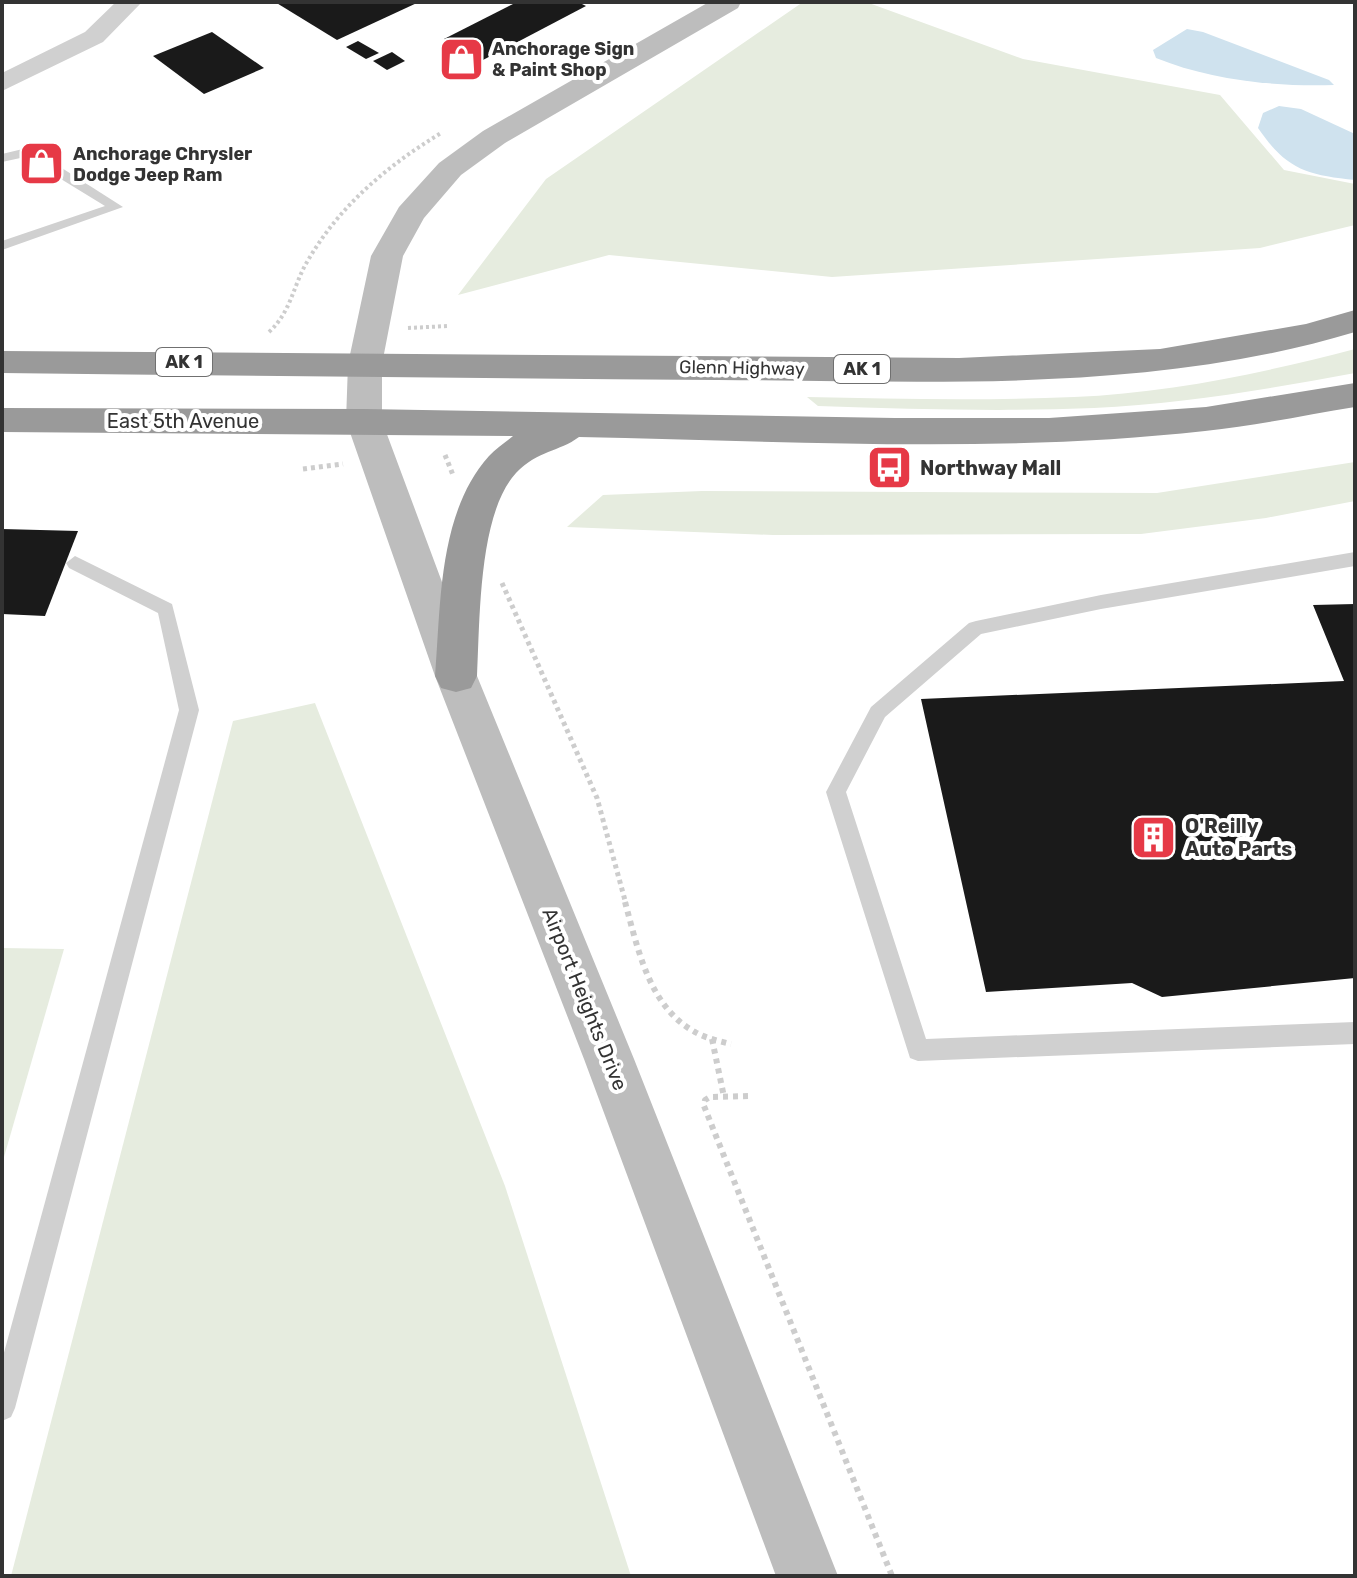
<svg xmlns="http://www.w3.org/2000/svg" width="1357" height="1578" viewBox="0 0 1357 1578" font-family="Rubik,sans-serif">
<style>
.green{fill:#e6ecdf}
.water{fill:#cfe2ee}
.building{fill:#1a1a1a}
.lines{fill:none;stroke-linecap:round;stroke-linejoin:round}
.path-far2{stroke:#cdcdcd;stroke-width:4;stroke-dasharray:3 3;stroke-linecap:butt}
.path-far1{stroke:#cdcdcd;stroke-width:5;stroke-dasharray:4 4;stroke-linecap:butt}
.path{stroke:#cdcdcd;stroke-width:6;stroke-dasharray:5 5;stroke-linecap:butt}
.lane{fill:#d0d0d0;fill-rule:evenodd}
.street{fill:#d0d0d0;fill-rule:evenodd}
.secondary{fill:#bdbdbd;fill-rule:evenodd}
.highway{fill:#9a9a9a;fill-rule:evenodd}
.labels{text-anchor:middle;stroke-width:8;stroke-linejoin:round;paint-order:stroke}
.far-poi-label{font-size:18px;font-weight:bold;fill:#333;stroke:#fff;text-anchor:start}
.shield{fill:#fff;stroke:#707070;stroke-width:2}
.shield-label{font-size:18px;font-weight:bold;fill:#333}
.far-street-label{font-size:18px;fill:#333;stroke:#fff}
.street-label{font-size:20px;fill:#333;stroke:#fff}
.poi-label{font-size:20px;font-weight:bold;fill:#333;stroke:#fff;text-anchor:start}
</style>
<rect width="100%" height="100%" fill="#fff"/>
<g class="green">
<path d="M 803,2 L 866,2 L 1023,59 L 1220,95 L 1284,170 L 1355,184 L 1355,225 L 1260,248 L 832,277 L 609,255 L 458,295 L 546,179 Z"/>
<path d="M 1355,349 L 1355,373 C 1269,389 1181,404 1094,408 C 1002,412 910,409 818,406 L 807,397 C 896,399 985,401 1074,397 C 1168,393 1264,373 1355,349 Z"/>
<path d="M 1355,462 L 1355,501 L 1266,518 L 1141,534 L 773,535 L 567,527 L 603,495 L 702,491 L 1157,493 Z"/>
<path d="M 315,703 L 505,1186 L 631,1576 L 11,1576 L 233,721 Z"/>
<path d="M 2,948 L 64,949 L 2,1164 Z"/>
</g>
<g class="water">
<path d="M 1187,29 L 1203,32 L 1329,80 L 1334,85 C 1276,87 1210,80 1156,58 L 1153,50 Z"/>
<path d="M 1279,106 L 1301,109 L 1355,134 L 1355,180 C 1306,175 1286,169 1258,128 L 1263,113 Z"/>
</g>
<g class="building">
<path d="M 275,2 L 419,2 L 337,40 Z"/>
<path d="M 517,2 L 578,2 L 586,6 L 483,60 L 444,39 Z"/>
<path d="M 212,32 L 264,68 L 204,94 L 153,56 Z"/>
<path d="M 358,41 L 379,53 L 366,59 L 346,47 Z"/>
<path d="M 392,52 L 405,61 L 387,70 L 373,61 Z"/>
<path d="M 2,529 L 78,531 L 45,616 L 2,614 Z"/>
<path d="M 1355,604 L 1355,978 L 1162,997 L 1132,983 L 986,992 L 921,699 L 1344,681 L 1313,605 Z"/>
</g>
<g class="lines">
<g class="path-far2">
<path d="M 408,328 L 448,326"/>
<path d="M 269,332 C 291,312 293,286 307,262 C 339,206 387,166 441,133"/>
</g>
<g class="path-far1">
<path d="M 445,455 L 453,475"/>
<path d="M 303,469 L 343,464"/>
<path d="M 502,583 L 597,798 L 626,904"/>
</g>
<g class="path">
<path d="M 625,902 C 638,949 649,1007 695,1032 C 705,1038 719,1041 731,1044"/>
<path d="M 712,1039 L 724,1097"/>
<path d="M 748,1096 L 710,1097 L 705,1100 L 704,1106 L 892,1576"/>
</g>
<g class="lane">
<path d="M 27,148 L 32,149 L 123,207 L 2,250 L 2,241 L 105,206 L 25,157 L 2,162 L 2,154 Z"/>
<path d="M 1355,552 L 1355,566 L 1101,609 L 981,634 L 885,717 L 846,792 L 926,1039 L 1355,1022 L 1355,1044 L 918,1061 L 910,1058 L 826,792 L 871,707 L 969,623 L 976,621 L 1101,595 Z"/>
<path d="M 75,556 L 172,604 L 199,710 L 15,1408 L 11,1417 L 2,1421 L 2,1360 L 179,710 L 158,613 L 69,568 L 66,563 Z"/>
</g>
<path class="street" d="M 116,2 L 142,2 L 103,42 L 2,91 L 2,73 L 85,32 Z"/>
<path class="secondary" d="M 709,2 L 741,2 L 738,8 L 505,143 L 461,175 L 424,218 L 403,256 L 382,364 L 382,421 L 477,676 L 634,1059 L 838,1576 L 776,1576 L 584,1059 L 435,676 L 346,421 L 348,364 L 371,256 L 399,207 L 439,163 L 483,131 Z"/>
<g class="highway">
<path d="M 1355,310 L 1355,332 C 1151,394 929,381 718,380 C 479,378 241,376 2,373 L 2,351 L 959,358 L 1160,349 L 1306,324 Z"/>
<path d="M 1355,383 L 1355,407 C 1305,415 1255,426 1205,431 C 998,454 787,441 579,437 C 559,452 538,450 516,473 C 478,514 480,622 477,676 L 471,688 L 456,692 L 441,688 L 435,676 C 441,604 438,513 489,456 C 496,448 506,442 513,436 L 2,432 L 2,408 L 364,409 L 895,418 L 1049,418 L 1206,407 Z"/>
</g>
</g>
<defs>
<symbol id="shop-square" viewBox="-11 -11 22 22"><rect x="-9" y="-9" width="18" height="18" rx="4" fill="#e63946" stroke="#fff"/><path d="M-5-2.5h2.3a2.7 3.5 0 0 1 5.4 0H5L5.5 6h-11ZM-1.5-2.5h3a1.5 2.3 0 0 0-3 0Z" fill="#fff"/></symbol>
<symbol id="bus-square" viewBox="-11 -11 22 22"><rect x="-9" y="-9" width="18" height="18" rx="4" fill="#e63946" stroke="#fff"/><path d="M-5-6H5V4H4V6H2V4H-2V6H-4V4H-5ZM-3.5-4V0h7V-4ZM-3.5 1.2v1.5H-2V1.2ZM2 1.2v1.5H3.5V1.2Z" fill="#fff"/></symbol>
<symbol id="building-square" viewBox="-11 -11 22 22"><rect x="-9" y="-9" width="18" height="18" rx="4" fill="#e63946" stroke="#fff"/><path d="M-4-6H4V6H1V3H-1V6H-4ZM-2.5-4.3h1.7v1.8h-1.7ZM.8-4.3h1.7v1.8H.8ZM-2.5-1h1.7V.8h-1.7ZM.8-1h1.7V.8H.8Z" fill="#fff"/></symbol>
</defs>
<g fill-rule="evenodd">
<use href="#shop-square" x="436" y="34" width="51" height="51"/>
<use href="#shop-square" x="16" y="138" width="51" height="51"/>
<use href="#bus-square" x="864" y="442" width="51" height="51"/>
<use href="#building-square" x="1128" y="812" width="51" height="51"/>
</g>
<g class="labels">
<g class="far-poi-label">
<text x="492" y="55">Anchorage Sign<tspan x="492" dy="21">&amp; Paint Shop</tspan></text>
<text x="73" y="160">Anchorage Chrysler<tspan x="73" dy="21">Dodge Jeep Ram</tspan></text>
</g>
<g class="shield">
<rect x="156" y="348" width="56" height="28" rx="6"/>
<rect x="834" y="355" width="56" height="28" rx="6"/>
</g>
<g class="shield-label">
<text x="184" y="368">AK 1</text>
<text x="862" y="375">AK 1</text>
</g>
<g class="far-street-label">
<text transform="translate(742 368) rotate(1)" y="6">Glenn Highway</text>
</g>
<g class="street-label">
<text x="183" y="428">East 5th Avenue</text>
<text transform="translate(585 999) rotate(68)" y="7">Airport Heights Drive</text>
</g>
<g class="poi-label">
<text x="920" y="475">Northway Mall</text>
<text x="1185" y="833">O'Reilly<tspan x="1185" dy="23">Auto Parts</tspan></text>
</g>
</g>
<rect width="1357" height="1578" fill="none" stroke="#333333" stroke-width="8"/>
</svg>
